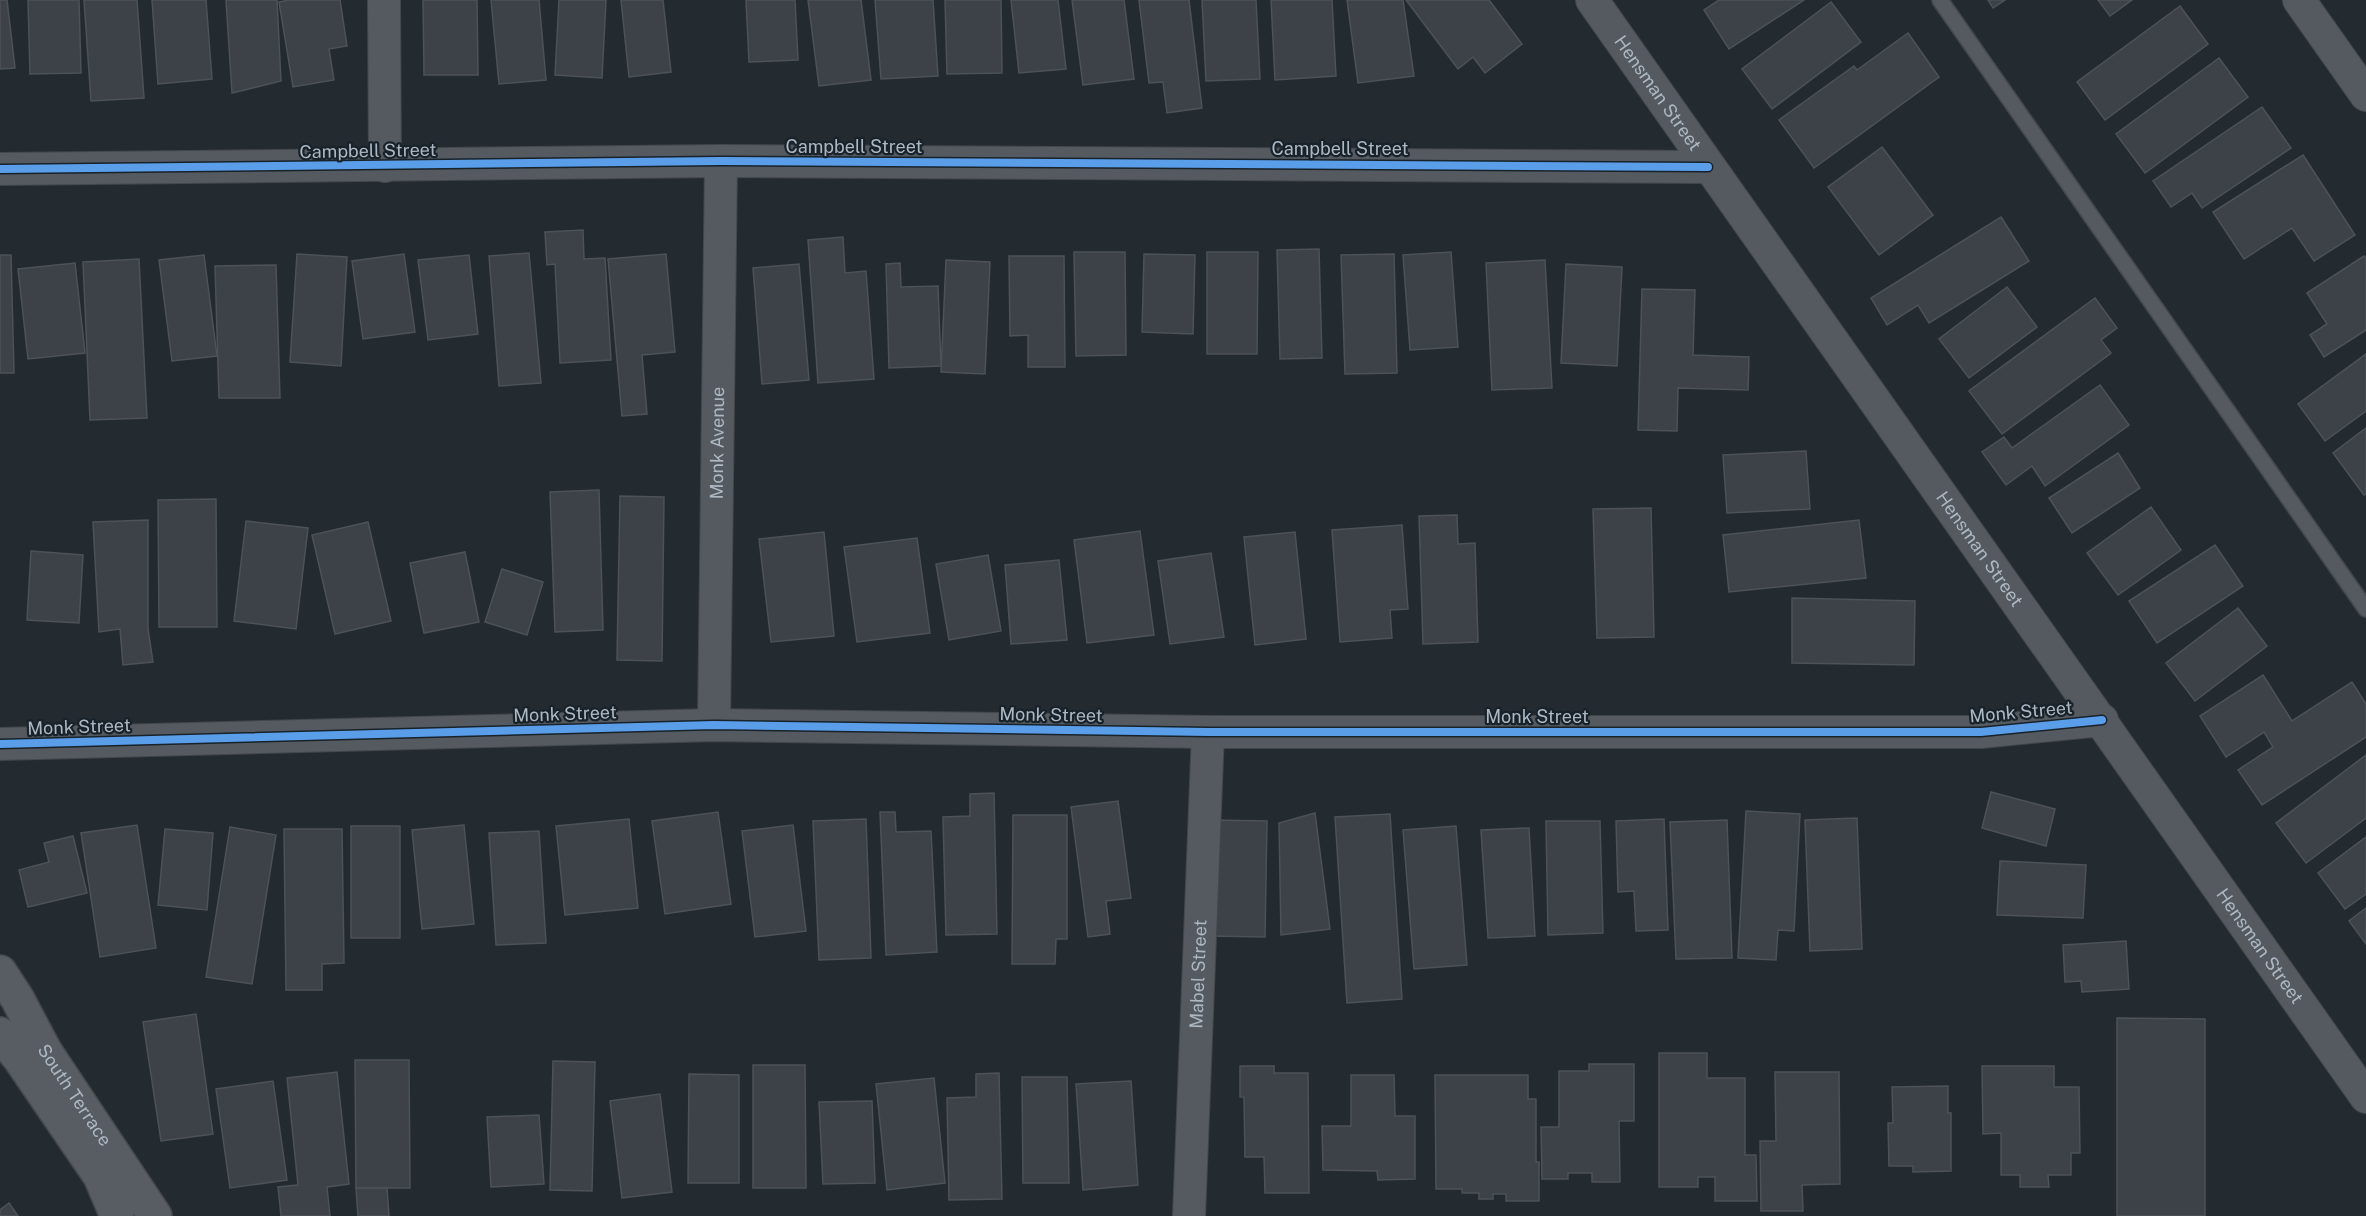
<svg xmlns="http://www.w3.org/2000/svg" width="2366" height="1216" viewBox="0 0 2366 1216" font-family="'Public Sans',sans-serif">
<style>
.building{fill:#3c4247;stroke:#4c5258;stroke-width:1.5}
.lines{fill:none;stroke-linecap:round;stroke-linejoin:round}
.lane-casing{stroke:#42474b;stroke-width:18}
.street-casing{stroke:#42474b;stroke-width:34}
.secondary-casing{stroke:#42474b;stroke-width:36}
.lane{stroke:#545a5f;stroke-width:15}
.street{stroke:#545a5f;stroke-width:32}
.secondary{stroke:#585d64;stroke-width:33}
.cycleway-casing{stroke:#18222a;stroke-width:11}
.cycleway{stroke:#5a9eea;stroke-width:8}
.labels{text-anchor:middle;stroke-width:4.5;stroke-linejoin:round;paint-order:stroke}
.street-label{font-size:18px;fill:#adb8c3;stroke:#18222a}
</style>
<rect width="100%" height="100%" fill="#242b30"/>
<g class="building">
<path d="M 0,0 L 7,0 L 15,68 L 0,69 Z"/>
<path d="M 28,0 L 79,0 L 81,73 L 30,74 Z"/>
<path d="M 84,0 L 137,0 L 144,98 L 91,101 Z"/>
<path d="M 152,0 L 206,0 L 212,79 L 158,84 Z"/>
<path d="M 226,0 L 277,0 L 281,81 L 232,93 Z"/>
<path d="M 289,0 L 340,0 L 347,46 L 329,49 L 334,80 L 293,87 L 279,2 Z"/>
<path d="M 423,0 L 477,0 L 478,75 L 424,75 Z"/>
<path d="M 491,0 L 539,0 L 546,80 L 499,84 Z"/>
<path d="M 559,0 L 606,0 L 602,78 L 555,75 Z"/>
<path d="M 621,0 L 663,0 L 671,72 L 629,77 Z"/>
<path d="M 746,0 L 795,0 L 798,60 L 749,62 Z"/>
<path d="M 808,0 L 861,0 L 871,80 L 819,86 Z"/>
<path d="M 875,0 L 933,0 L 938,76 L 881,79 Z"/>
<path d="M 945,0 L 1001,0 L 1002,73 L 947,74 Z"/>
<path d="M 1011,0 L 1058,0 L 1066,69 L 1019,73 Z"/>
<path d="M 1072,0 L 1124,0 L 1134,79 L 1083,85 Z"/>
<path d="M 1139,0 L 1189,0 L 1202,108 L 1167,113 L 1163,82 L 1149,83 Z"/>
<path d="M 1202,0 L 1256,0 L 1260,79 L 1206,81 Z"/>
<path d="M 1271,0 L 1332,0 L 1336,76 L 1275,80 Z"/>
<path d="M 1347,0 L 1403,0 L 1414,76 L 1358,83 Z"/>
<path d="M 1406,0 L 1489,0 L 1522,44 L 1485,73 L 1473,57 L 1458,69 Z"/>
<path d="M 1719,0 L 1804,0 L 1729,49 L 1704,10 Z"/>
<path d="M 1988,0 L 2005,0 L 1993,8 Z"/>
<path d="M 2098,0 L 2132,0 L 2110,16 Z"/>
<path d="M 1831,2 L 1861,42 L 1772,109 L 1742,69 Z"/>
<path d="M 2180,6 L 2208,44 L 2105,120 L 2077,82 Z"/>
<path d="M 1908,33 L 1939,77 L 1814,168 L 1779,120 L 1854,66 L 1857,70 Z"/>
<path d="M 2219,58 L 2248,97 L 2145,173 L 2116,134 Z"/>
<path d="M 2262,107 L 2291,148 L 2202,208 L 2192,193 L 2171,207 L 2153,181 Z"/>
<path d="M 1882,147 L 1933,215 L 1879,255 L 1828,187 Z"/>
<path d="M 2303,155 L 2355,235 L 2314,261 L 2292,228 L 2244,259 L 2213,212 Z"/>
<path d="M 2001,217 L 2029,261 L 1929,323 L 1918,305 L 1887,325 L 1871,298 Z"/>
<path d="M 583,230 L 584,259 L 605,258 L 611,360 L 560,363 L 555,264 L 547,265 L 545,232 Z"/>
<path d="M 843,237 L 845,273 L 866,271 L 874,379 L 818,383 L 808,240 Z"/>
<path d="M 1319,249 L 1322,358 L 1280,359 L 1277,250 Z"/>
<path d="M 1074,252 L 1125,252 L 1126,355 L 1076,356 Z"/>
<path d="M 1207,252 L 1258,252 L 1257,354 L 1207,354 Z"/>
<path d="M 1451,252 L 1458,347 L 1410,350 L 1403,255 Z"/>
<path d="M 529,253 L 541,383 L 499,386 L 489,256 Z"/>
<path d="M 297,254 L 347,257 L 341,366 L 290,362 Z"/>
<path d="M 404,254 L 415,332 L 363,339 L 352,261 Z"/>
<path d="M 666,254 L 675,352 L 642,355 L 647,414 L 622,416 L 608,259 Z"/>
<path d="M 1144,254 L 1195,255 L 1193,334 L 1142,332 Z"/>
<path d="M 1394,254 L 1397,373 L 1345,374 L 1341,255 Z"/>
<path d="M 0,255 L 11,255 L 14,373 L 0,373 Z"/>
<path d="M 204,255 L 217,356 L 172,361 L 159,260 Z"/>
<path d="M 469,255 L 478,334 L 428,340 L 418,260 Z"/>
<path d="M 1009,256 L 1064,256 L 1065,367 L 1028,367 L 1028,335 L 1010,336 Z"/>
<path d="M 2364,256 L 2366,258 L 2366,330 L 2324,357 L 2310,335 L 2327,324 L 2307,293 Z"/>
<path d="M 139,259 L 147,418 L 90,420 L 83,262 Z"/>
<path d="M 946,260 L 990,262 L 985,374 L 941,372 Z"/>
<path d="M 1545,260 L 1552,388 L 1492,390 L 1486,263 Z"/>
<path d="M 75,263 L 85,353 L 28,359 L 18,269 Z"/>
<path d="M 900,263 L 901,287 L 938,286 L 941,366 L 889,368 L 886,264 Z"/>
<path d="M 799,264 L 809,380 L 762,384 L 753,268 Z"/>
<path d="M 1566,264 L 1622,267 L 1617,366 L 1561,363 Z"/>
<path d="M 276,265 L 280,398 L 219,398 L 215,266 Z"/>
<path d="M 2007,287 L 2037,327 L 1969,378 L 1939,339 Z"/>
<path d="M 1642,289 L 1695,290 L 1693,355 L 1749,357 L 1748,390 L 1678,388 L 1677,431 L 1638,430 Z"/>
<path d="M 2095,298 L 2117,328 L 2101,340 L 2111,353 L 2002,434 L 1969,391 Z"/>
<path d="M 2366,354 L 2366,411 L 2325,441 L 2298,404 Z"/>
<path d="M 2100,385 L 2129,425 L 2045,486 L 2032,466 L 2006,485 L 1982,452 L 2004,437 L 2012,448 Z"/>
<path d="M 2366,428 L 2366,494 L 2364,495 L 2333,453 Z"/>
<path d="M 1806,451 L 1810,509 L 1727,513 L 1723,455 Z"/>
<path d="M 2118,453 L 2140,488 L 2072,533 L 2049,498 Z"/>
<path d="M 599,490 L 603,630 L 555,632 L 550,492 Z"/>
<path d="M 620,496 L 664,497 L 662,661 L 617,660 Z"/>
<path d="M 216,499 L 217,627 L 159,627 L 158,500 Z"/>
<path d="M 2151,507 L 2181,550 L 2118,595 L 2087,553 Z"/>
<path d="M 1651,508 L 1654,637 L 1597,638 L 1593,509 Z"/>
<path d="M 1457,515 L 1458,544 L 1475,543 L 1478,642 L 1423,644 L 1419,516 Z"/>
<path d="M 148,520 L 148,629 L 153,662 L 123,665 L 120,629 L 99,632 L 93,522 Z"/>
<path d="M 1859,520 L 1866,578 L 1729,592 L 1723,535 Z"/>
<path d="M 246,521 L 308,528 L 296,629 L 234,621 Z"/>
<path d="M 368,522 L 391,621 L 335,634 L 312,535 Z"/>
<path d="M 1402,525 L 1408,609 L 1390,610 L 1392,638 L 1340,642 L 1332,530 Z"/>
<path d="M 1140,531 L 1154,635 L 1087,643 L 1074,540 Z"/>
<path d="M 824,532 L 834,636 L 771,642 L 759,539 Z"/>
<path d="M 1295,532 L 1306,639 L 1255,645 L 1244,537 Z"/>
<path d="M 917,538 L 930,633 L 857,642 L 844,547 Z"/>
<path d="M 2215,545 L 2243,586 L 2157,643 L 2129,601 Z"/>
<path d="M 31,551 L 83,555 L 79,623 L 27,620 Z"/>
<path d="M 465,552 L 479,622 L 424,633 L 410,563 Z"/>
<path d="M 1211,553 L 1224,637 L 1170,644 L 1158,561 Z"/>
<path d="M 988,555 L 1001,631 L 949,640 L 936,564 Z"/>
<path d="M 1059,560 L 1067,640 L 1011,644 L 1005,565 Z"/>
<path d="M 502,569 L 543,582 L 527,635 L 485,622 Z"/>
<path d="M 1792,598 L 1915,601 L 1914,665 L 1792,663 Z"/>
<path d="M 2238,608 L 2267,646 L 2195,701 L 2166,663 Z"/>
<path d="M 2263,675 L 2292,721 L 2352,682 L 2366,704 L 2366,737 L 2262,805 L 2238,770 L 2273,747 L 2264,732 L 2226,757 L 2200,716 Z"/>
<path d="M 2366,755 L 2366,818 L 2306,863 L 2276,823 Z"/>
<path d="M 1991,792 L 2055,809 L 2046,846 L 1982,828 Z"/>
<path d="M 994,793 L 997,934 L 946,935 L 943,817 L 970,816 L 970,794 Z"/>
<path d="M 1118,801 L 1131,898 L 1106,901 L 1110,934 L 1088,937 L 1071,807 Z"/>
<path d="M 1746,811 L 1800,814 L 1794,931 L 1778,930 L 1776,960 L 1738,958 Z"/>
<path d="M 718,812 L 731,904 L 665,914 L 652,821 Z"/>
<path d="M 880,812 L 895,812 L 896,832 L 931,831 L 937,952 L 886,955 Z"/>
<path d="M 1315,813 L 1330,929 L 1281,935 L 1279,823 Z"/>
<path d="M 1390,814 L 1402,999 L 1347,1003 L 1335,817 Z"/>
<path d="M 1013,815 L 1067,815 L 1067,939 L 1056,939 L 1055,964 L 1012,964 Z"/>
<path d="M 1857,818 L 1862,949 L 1810,951 L 1805,820 Z"/>
<path d="M 629,819 L 638,908 L 565,915 L 556,826 Z"/>
<path d="M 866,819 L 871,958 L 819,960 L 813,821 Z"/>
<path d="M 1664,819 L 1668,930 L 1636,931 L 1634,891 L 1618,892 L 1616,821 Z"/>
<path d="M 1212,820 L 1267,821 L 1265,937 L 1209,936 Z"/>
<path d="M 1727,820 L 1732,958 L 1676,959 L 1670,822 Z"/>
<path d="M 1546,821 L 1600,821 L 1603,933 L 1548,935 Z"/>
<path d="M 137,825 L 156,948 L 100,957 L 81,833 Z"/>
<path d="M 464,825 L 474,924 L 422,929 L 412,830 Z"/>
<path d="M 793,825 L 806,931 L 755,937 L 742,831 Z"/>
<rect x="351" y="826" width="49" height="112"/>
<path d="M 1456,826 L 1467,965 L 1414,969 L 1403,830 Z"/>
<path d="M 230,827 L 276,835 L 252,984 L 206,977 Z"/>
<path d="M 1529,828 L 1535,936 L 1488,938 L 1481,830 Z"/>
<path d="M 165,829 L 213,833 L 207,910 L 158,905 Z"/>
<path d="M 284,829 L 342,829 L 344,963 L 322,964 L 322,990 L 286,990 Z"/>
<path d="M 539,831 L 546,943 L 496,945 L 489,833 Z"/>
<path d="M 73,836 L 87,893 L 28,907 L 19,870 L 49,862 L 44,843 Z"/>
<path d="M 2366,837 L 2366,894 L 2345,909 L 2318,873 Z"/>
<path d="M 2000,861 L 2086,865 L 2083,918 L 1997,915 Z"/>
<path d="M 2366,908 L 2366,944 L 2349,921 Z"/>
<path d="M 2126,941 L 2129,989 L 2082,992 L 2081,981 L 2065,982 L 2063,945 Z"/>
<path d="M 196,1014 L 213,1134 L 161,1141 L 143,1022 Z"/>
<path d="M 2117,1018 L 2205,1019 L 2205,1216 L 2117,1216 Z"/>
<path d="M 1659,1053 L 1707,1053 L 1707,1078 L 1745,1078 L 1745,1155 L 1756,1155 L 1757,1201 L 1715,1201 L 1715,1177 L 1698,1177 L 1698,1187 L 1659,1187 Z"/>
<path d="M 355,1060 L 409,1060 L 410,1188 L 356,1188 Z"/>
<path d="M 553,1061 L 595,1062 L 592,1191 L 550,1190 Z"/>
<path d="M 1589,1064 L 1634,1064 L 1634,1121 L 1619,1121 L 1620,1182 L 1592,1182 L 1592,1173 L 1568,1173 L 1568,1179 L 1542,1179 L 1541,1127 L 1559,1127 L 1559,1071 L 1589,1071 Z"/>
<path d="M 753,1065 L 805,1065 L 806,1188 L 753,1188 Z"/>
<path d="M 1240,1066 L 1274,1066 L 1274,1073 L 1308,1073 L 1309,1193 L 1265,1193 L 1264,1157 L 1245,1157 L 1244,1097 L 1240,1097 Z"/>
<path d="M 1982,1066 L 2054,1066 L 2054,1087 L 2079,1087 L 2080,1153 L 2071,1153 L 2071,1175 L 2048,1175 L 2049,1187 L 2020,1187 L 2020,1175 L 2001,1175 L 2001,1133 L 1983,1134 Z"/>
<path d="M 337,1072 L 349,1184 L 327,1187 L 330,1216 L 281,1216 L 278,1187 L 298,1185 L 287,1078 Z"/>
<path d="M 1775,1072 L 1839,1072 L 1840,1184 L 1802,1185 L 1803,1211 L 1761,1211 L 1760,1141 L 1776,1141 Z"/>
<path d="M 999,1073 L 1002,1199 L 949,1200 L 947,1098 L 976,1097 L 976,1074 Z"/>
<path d="M 689,1074 L 739,1075 L 739,1183 L 688,1183 Z"/>
<path d="M 1351,1075 L 1394,1075 L 1395,1116 L 1415,1116 L 1415,1179 L 1378,1180 L 1377,1171 L 1323,1170 L 1322,1126 L 1351,1126 Z"/>
<path d="M 1435,1075 L 1528,1075 L 1528,1099 L 1536,1099 L 1536,1162 L 1539,1162 L 1539,1201 L 1506,1201 L 1506,1194 L 1493,1194 L 1493,1199 L 1479,1199 L 1479,1193 L 1462,1193 L 1462,1189 L 1436,1189 Z"/>
<path d="M 1022,1077 L 1067,1077 L 1069,1183 L 1023,1183 Z"/>
<path d="M 934,1078 L 945,1183 L 887,1190 L 876,1084 Z"/>
<path d="M 273,1081 L 287,1180 L 230,1188 L 216,1089 Z"/>
<path d="M 1131,1081 L 1138,1185 L 1083,1190 L 1076,1084 Z"/>
<path d="M 1948,1086 L 1948,1113 L 1951,1113 L 1951,1171 L 1913,1172 L 1913,1166 L 1889,1166 L 1888,1123 L 1893,1123 L 1892,1087 Z"/>
<path d="M 660,1094 L 672,1192 L 622,1198 L 610,1101 Z"/>
<path d="M 872,1101 L 875,1183 L 823,1184 L 819,1102 Z"/>
<path d="M 539,1115 L 544,1184 L 491,1187 L 487,1117 Z"/>
<path d="M 356,1188 L 387,1188 L 389,1216 L 358,1216 Z"/>
<path d="M 9,1203 L 18,1216 L 0,1216 L 0,1210 Z"/>
</g>
<g class="lines">
<defs>
<path id="lane" d="M 1940,0 L 2366,609"/>
<g id="street">
<path d="M 384,0 L 385,166"/>
<path id="s1" d="M 1592,0 L 2366,1097"/>
<path d="M 2299,0 L 2366,95"/>
<path d="M 0,169 L 721,161 L 1708,167"/>
<path id="s2" d="M 714,725 L 721,161"/>
<path d="M 0,744 L 714,725 L 1208,732 L 1981,732 L 2102,720"/>
<path id="s3" d="M 1189,1216 L 1208,732"/>
</g>
<g id="secondary">
<path id="s4" d="M 0,972 L 17,998 L 45,1051 L 155,1216"/>
<path d="M 0,1034 L 20,1059 L 100,1176 L 117,1216"/>
</g>
</defs>
<use href="#lane" class="lane-casing"/>
<use href="#street" class="street-casing"/>
<use href="#secondary" class="secondary-casing"/>
<use href="#lane" class="lane"/>
<use href="#street" class="street"/>
<use href="#secondary" class="secondary"/>
<defs>
<g id="cycleway">
<path d="M 0,169 L 721,161 L 1708,167"/>
<path d="M 0,744 L 714,725 L 1208,732 L 1981,732 L 2102,720"/>
</g>
</defs>
<use href="#cycleway" class="cycleway-casing"/>
<use href="#cycleway" class="cycleway"/>
</g>
<g class="labels">
<g class="street-label">
<text dy="6" stroke="none"><textPath href="#s1" startOffset="114">Hensman Street</textPath></text>
<text x="854" y="153">Campbell Street</text>
<text x="1340" y="155">Campbell Street</text>
<text transform="translate(368 151) rotate(-1)" y="6">Campbell Street</text>
<text dy="6" stroke="none"><textPath href="#s2" startOffset="282">Monk Avenue</textPath></text>
<text dy="6" stroke="none"><textPath href="#s1" startOffset="672">Hensman Street</textPath></text>
<text transform="translate(2021 712) rotate(-5)" y="6">Monk Street</text>
<text transform="translate(565 714) rotate(-2)" y="6">Monk Street</text>
<text transform="translate(1051 715) rotate(1)" y="6">Monk Street</text>
<text x="1537" y="723">Monk Street</text>
<text transform="translate(79 727) rotate(-2)" y="6">Monk Street</text>
<text dy="6" stroke="none"><textPath href="#s1" startOffset="1158">Hensman Street</textPath></text>
<text dy="6" stroke="none"><textPath href="#s3" startOffset="242">Mabel Street</textPath></text>
<text dy="6" stroke="none"><textPath href="#s4" startOffset="144">South Terrace</textPath></text>
</g>
</g>
</svg>
